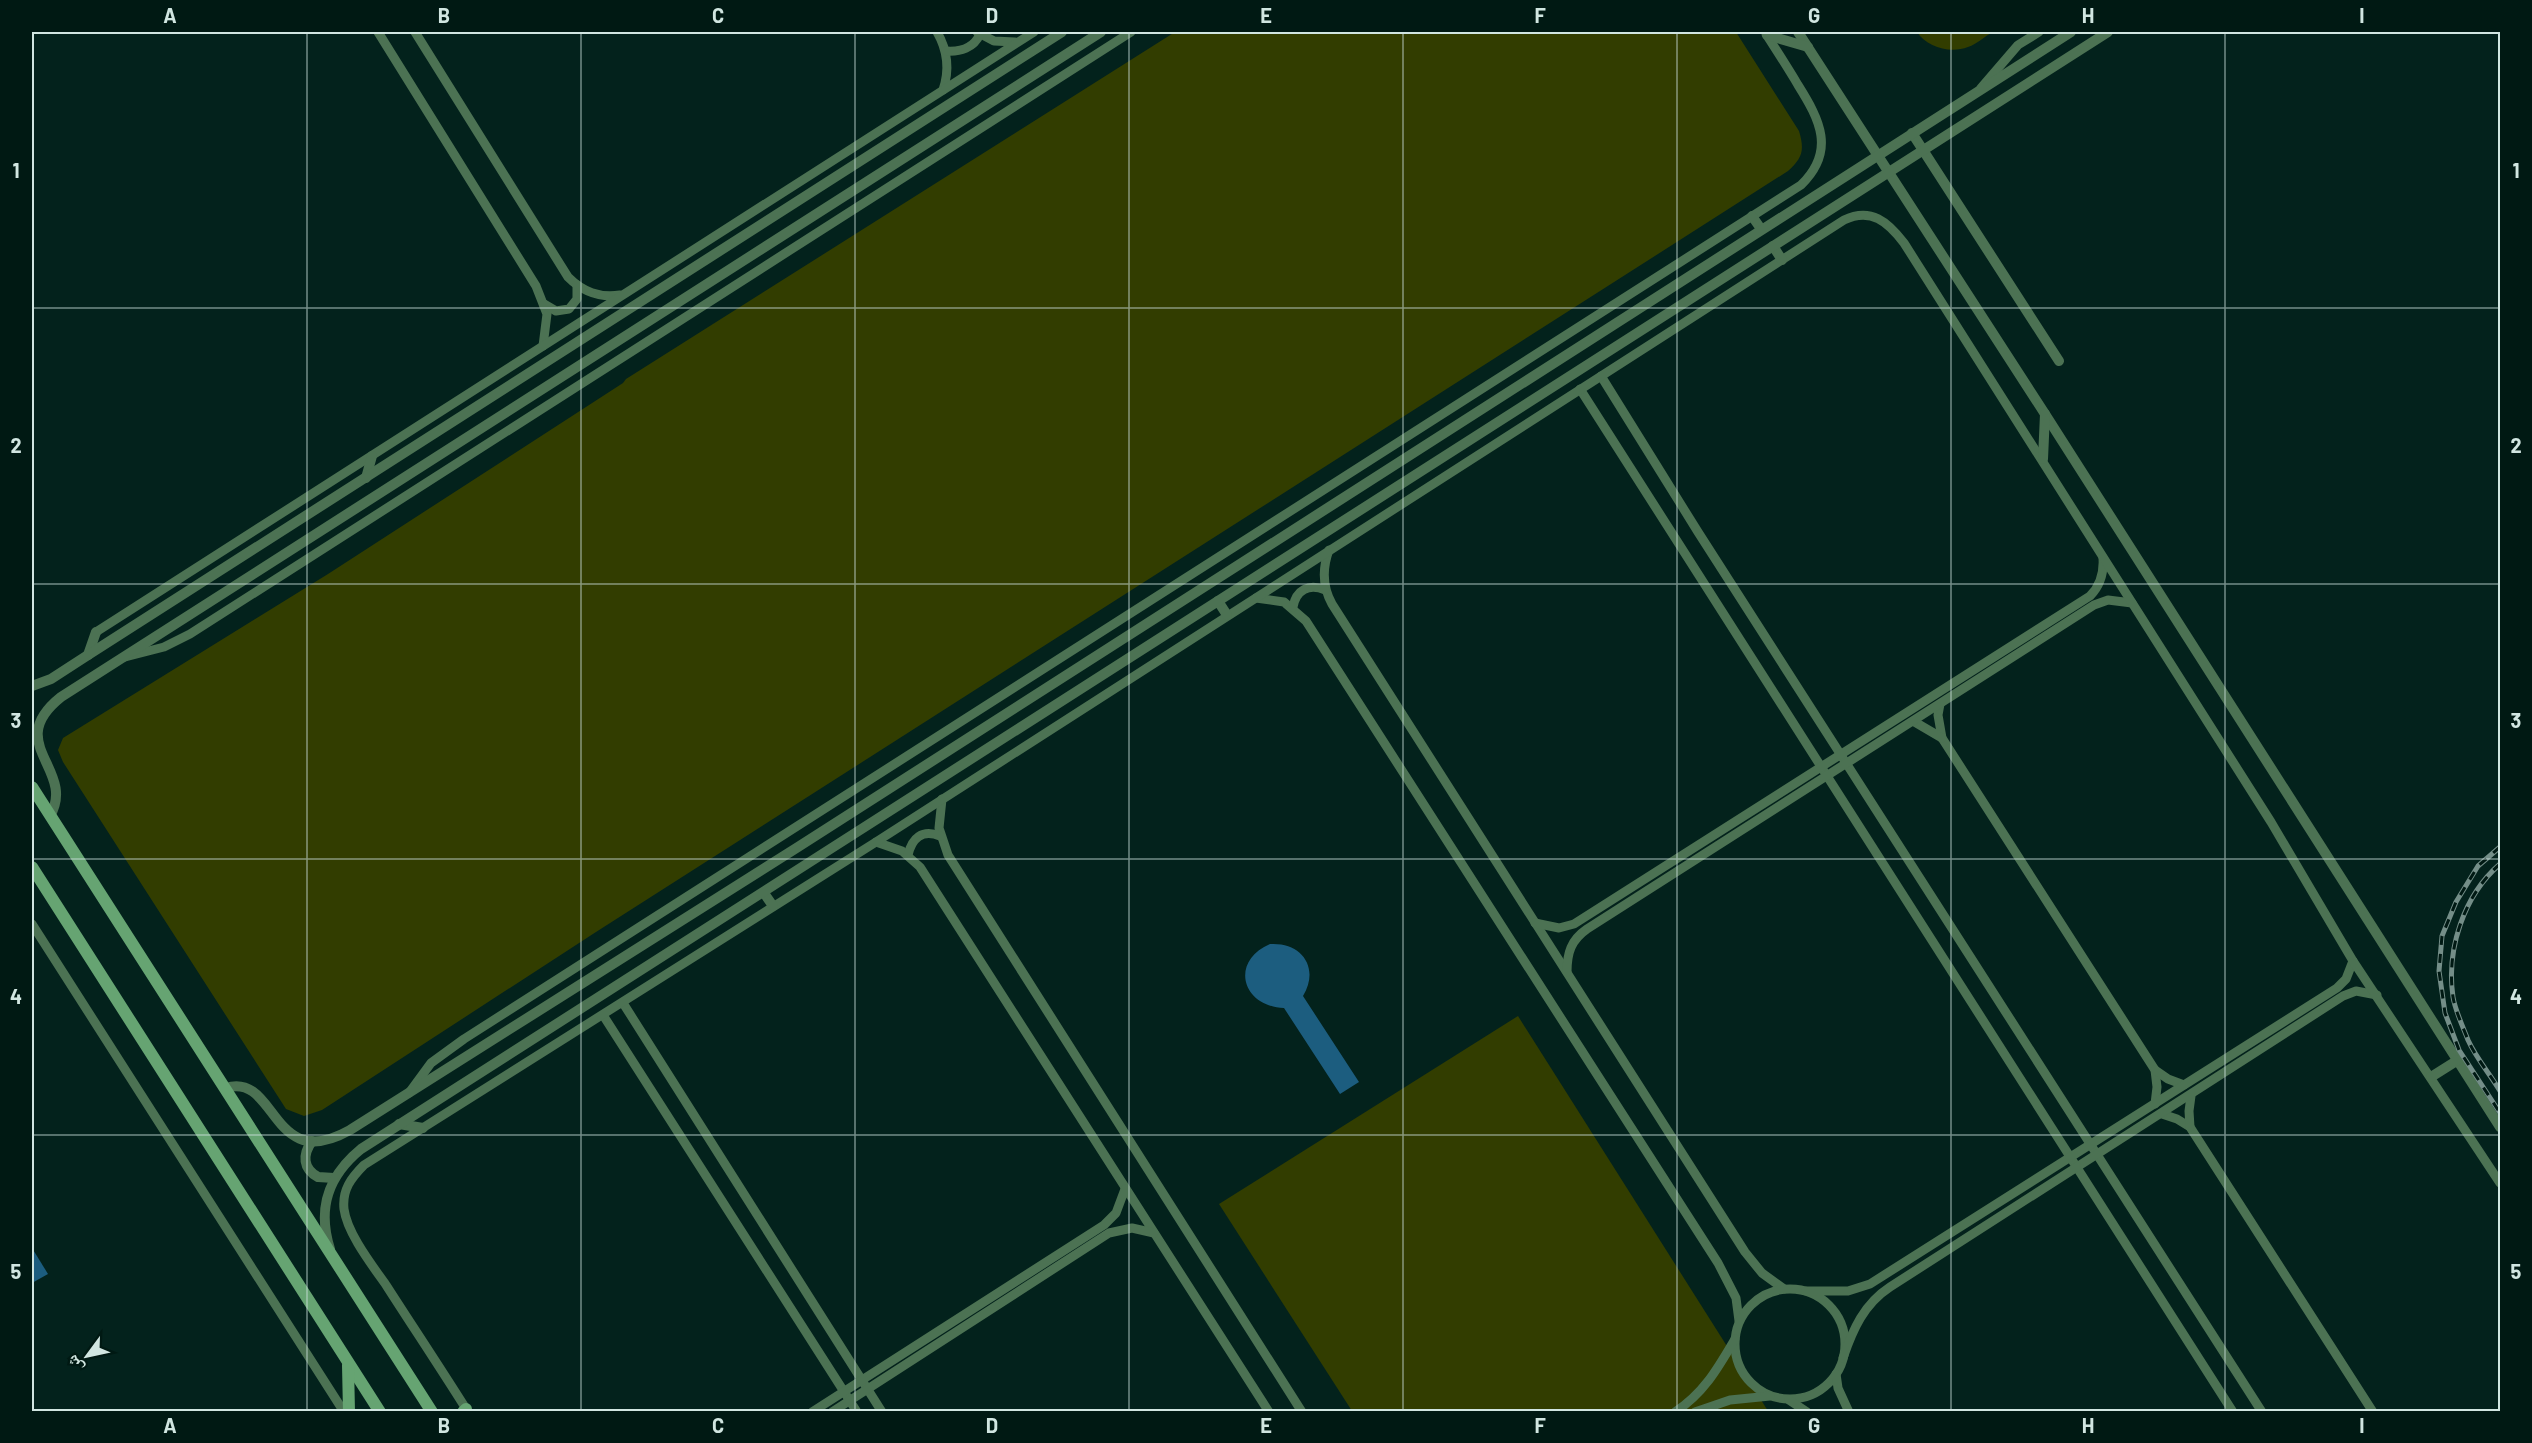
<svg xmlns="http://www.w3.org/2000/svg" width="2532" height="1443" viewBox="0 0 2532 1443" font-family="Barlow,'Noto Naskh Arabic',sans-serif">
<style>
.green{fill:#323d00}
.water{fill:#1c5d7f}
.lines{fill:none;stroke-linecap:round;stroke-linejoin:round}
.minor{stroke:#4c7253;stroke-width:9}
.tertiary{stroke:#4c7253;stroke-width:10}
.secondary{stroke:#66a472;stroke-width:12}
.rail-casing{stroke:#748e88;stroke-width:5}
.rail{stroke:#001913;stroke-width:3;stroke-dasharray:9;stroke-linecap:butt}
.grid{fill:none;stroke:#d1e6e1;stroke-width:1.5;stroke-opacity:0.55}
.neatline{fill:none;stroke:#d1e6e1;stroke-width:2}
.grid-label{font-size:20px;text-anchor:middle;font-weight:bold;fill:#d1e6e1}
</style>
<rect width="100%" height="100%" fill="#03221c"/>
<g class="green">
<path d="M 1175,32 L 1736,32 L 1799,131 C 1805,151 1802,158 1788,171 L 596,932 L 322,1110 L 304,1116 L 286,1109 L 63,762 L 58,750 L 63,738 L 328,574 L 623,383 L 626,379 Z"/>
<path d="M 1917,32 L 1993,32 C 1985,36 1977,44 1968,47 C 1950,54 1927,47 1917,32 Z"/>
<path d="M 1518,1016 L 1768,1411 L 1352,1411 L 1219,1204 Z"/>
</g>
<g class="water">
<path d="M 1270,944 C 1302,942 1320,968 1303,996 L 1359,1082 L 1340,1094 L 1284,1008 C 1241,1006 1230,961 1270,944 Z"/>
<path d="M 32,1248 L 48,1274 L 32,1283 Z"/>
</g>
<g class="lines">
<g class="minor">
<path d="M 378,32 L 536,286 L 547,314 L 543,346"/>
<path d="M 415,32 L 568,277 C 583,292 599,298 620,295"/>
<path d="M 937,32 C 948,51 950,69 943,90"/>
<path d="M 977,32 L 994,41 L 1015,42"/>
<path d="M 946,51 C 960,52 974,48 980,34"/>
<path d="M 1981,88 L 2018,45 L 2039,32"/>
<path d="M 544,304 L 556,311 L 569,309 L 577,299 L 577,285"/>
<path d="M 1601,376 L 1698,532 L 2262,1412"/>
<path d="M 1580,389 L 2233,1412"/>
<path d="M 1329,550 C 1322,569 1322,586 1332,604 L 1745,1252 L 1762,1273 L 1784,1289"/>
<path d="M 1256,598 L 1284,602 L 1306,621 L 1718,1263 L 1736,1298 L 1739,1321"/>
<path d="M 1293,607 C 1296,590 1309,583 1325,590"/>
<path d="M 96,632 L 1034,32"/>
<path d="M 125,657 L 164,647 L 190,634 L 1131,32"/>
<path d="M 1940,704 L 1938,715 L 1942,738 L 2155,1070 L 2157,1087 L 2155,1104"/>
<path d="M 1913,721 L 1942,738"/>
<path d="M 942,799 L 939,828 L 948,855 L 1302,1412"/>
<path d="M 876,842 L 902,851 L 920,867 L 1269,1412"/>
<path d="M 908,855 C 912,838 922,829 940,836"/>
<path d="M 1535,923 L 1559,928 L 1574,924 L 2090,596 C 2101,585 2104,573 2103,558"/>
<path d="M 32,924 L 344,1412"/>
<path d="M 1567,972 C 1567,953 1571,940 1587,929 L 2094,605 L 2108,600 L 2132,603"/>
<path d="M 623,1003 L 882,1412"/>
<path d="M 603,1015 L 857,1412"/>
<path d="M 2155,1070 L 2168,1079 L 2184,1085"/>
<path d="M 409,1093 L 431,1063 L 464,1039 L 1801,185 C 1836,151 1820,120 1798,85 C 1788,68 1777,51 1766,34"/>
<path d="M 2162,1114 L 2177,1119 L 2190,1127 L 2373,1412"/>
<path d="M 2190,1127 L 2189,1111 L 2191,1096"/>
<circle cx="1790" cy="1344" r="55"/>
<path d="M 1806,1291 L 1848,1291 L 1870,1284 L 2337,988 L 2346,979 L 2353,961"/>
<path d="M 1843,1358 C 1853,1329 1864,1304 1890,1287 L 2343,996 L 2356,991 L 2377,995"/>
<path d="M 1836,1374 L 1838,1388 L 1849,1412"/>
<path d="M 1789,1400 L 1807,1412"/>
<path d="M 468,1412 C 441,1369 413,1327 386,1285 C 372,1265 347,1233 344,1209 C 342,1190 351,1178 364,1165 L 876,842 L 1844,220 C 1871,207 1888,222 1904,243 L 2271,822 L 2353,961 L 2500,1183"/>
<path d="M 812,1412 L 1104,1225 L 1116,1213 L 1125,1189"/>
<path d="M 832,1412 L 1109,1233 L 1132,1228 L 1154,1233"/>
<path d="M 1675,1412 C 1704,1393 1718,1368 1735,1339"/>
<path d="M 1695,1412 L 1730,1400 L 1770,1396"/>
</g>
<g class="tertiary">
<path d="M 1798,32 L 2045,414 L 2500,1127"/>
<path d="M 1767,35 L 1808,47"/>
<path d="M 1912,133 L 2059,361"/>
<path d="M 1752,216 L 1761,229"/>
<path d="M 1773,246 L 1782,260"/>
<path d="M 2043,459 L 2045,414"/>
<path d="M 366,478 L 372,456"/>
<path d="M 1218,601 L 1227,615"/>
<path d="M 88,655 L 96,632"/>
<path d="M 32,686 L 51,679 L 88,655 L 1062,32"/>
<path d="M 50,816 C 77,769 2,744 61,697 L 1101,32"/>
<path d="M 764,893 L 773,906"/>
<path d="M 2431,1077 L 2458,1060"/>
<path d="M 226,1088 C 278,1072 270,1175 350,1130 L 798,847 L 2071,32"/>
<path d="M 399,1124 L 423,1128"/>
<path d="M 312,1141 C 302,1155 303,1169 318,1177 L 334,1178"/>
<path d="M 330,1249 C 317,1208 328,1176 361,1149 L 2108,32"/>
</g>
<g class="secondary">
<path d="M 32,787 L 432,1412"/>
<path d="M 32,867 L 380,1412"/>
<path d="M 348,1365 L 349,1412"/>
<path d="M 463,1412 L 466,1409"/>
</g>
<defs>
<g id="rail">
<path d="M 2500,847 L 2478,866 L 2456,902 L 2442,936 L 2439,971 L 2445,1013 L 2459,1050 L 2500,1113"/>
<path d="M 2500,864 C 2464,895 2446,949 2453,997 C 2455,1010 2463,1027 2468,1040 C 2476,1058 2490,1074 2500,1091"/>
</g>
</defs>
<use href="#rail" class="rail-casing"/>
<use href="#rail" class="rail"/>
</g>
<path class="grid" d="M 307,32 L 307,1412M 581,32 L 581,1412M 855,32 L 855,1412M 1129,32 L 1129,1412M 1403,32 L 1403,1412M 1677,32 L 1677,1412M 1951,32 L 1951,1412M 2225,32 L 2225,1412M 32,308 L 2500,308M 32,584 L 2500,584M 32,859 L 2500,859M 32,1135 L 2500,1135"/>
<rect width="2532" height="1443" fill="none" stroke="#001913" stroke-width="66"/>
<g transform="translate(87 1356) rotate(237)" stroke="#001913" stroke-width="4.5" paint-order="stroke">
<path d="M0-4.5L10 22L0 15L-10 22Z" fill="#d1e6e1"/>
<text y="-9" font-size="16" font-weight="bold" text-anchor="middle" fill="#d1e6e1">ش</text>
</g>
<rect x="33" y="33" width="2466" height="1377" class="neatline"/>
<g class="grid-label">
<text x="170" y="23">A</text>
<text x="444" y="23">B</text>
<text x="718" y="23">C</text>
<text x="992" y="23">D</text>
<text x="1266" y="23">E</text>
<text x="1540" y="23">F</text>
<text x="1814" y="23">G</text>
<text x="2088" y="23">H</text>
<text x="2362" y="23">I</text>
<text x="16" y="178">1</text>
<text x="2516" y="178">1</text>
<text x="16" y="453">2</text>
<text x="2516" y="453">2</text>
<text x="16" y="728">3</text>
<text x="2516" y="728">3</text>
<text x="16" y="1004">4</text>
<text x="2516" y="1004">4</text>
<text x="16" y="1279">5</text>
<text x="2516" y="1279">5</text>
<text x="170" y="1433">A</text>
<text x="444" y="1433">B</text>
<text x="718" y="1433">C</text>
<text x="992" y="1433">D</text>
<text x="1266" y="1433">E</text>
<text x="1540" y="1433">F</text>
<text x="1814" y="1433">G</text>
<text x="2088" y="1433">H</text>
<text x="2362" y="1433">I</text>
</g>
</svg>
